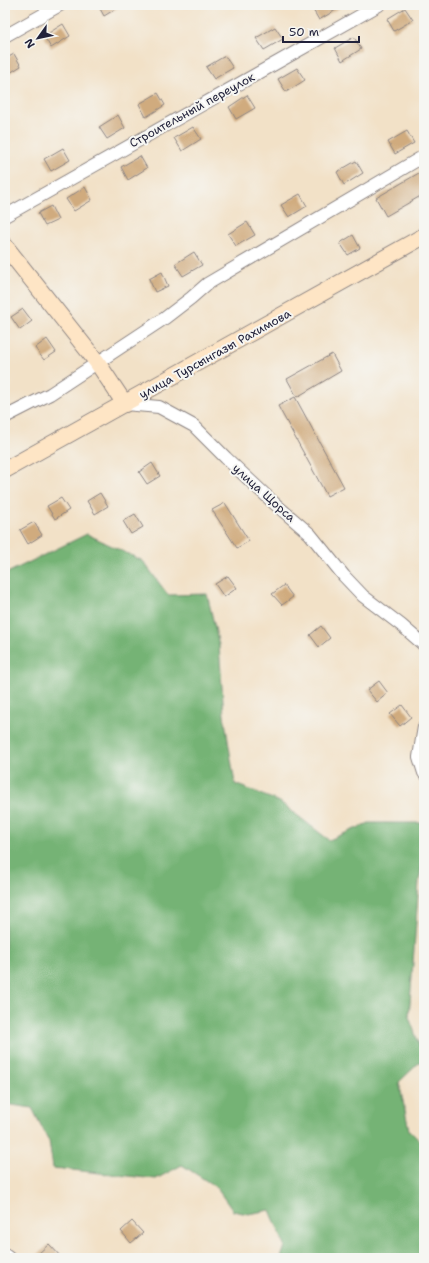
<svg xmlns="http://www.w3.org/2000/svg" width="429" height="1263" viewBox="0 0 429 1263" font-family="'Shantell Sans',sans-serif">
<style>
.forest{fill:#75b374;stroke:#4c6a58}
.building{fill:#d0ab7e}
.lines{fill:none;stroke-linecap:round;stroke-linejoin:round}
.street-casing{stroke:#8a8281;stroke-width:14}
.secondary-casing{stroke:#8a8281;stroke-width:18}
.street{stroke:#fff;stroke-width:12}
.secondary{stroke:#fee5c5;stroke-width:16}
.labels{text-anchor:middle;stroke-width:4;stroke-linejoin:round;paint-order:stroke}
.street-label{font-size:12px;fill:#22223b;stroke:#f6f6f2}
</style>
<rect width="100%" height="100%" fill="#f6f6f2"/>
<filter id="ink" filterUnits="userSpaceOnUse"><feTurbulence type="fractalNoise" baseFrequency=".025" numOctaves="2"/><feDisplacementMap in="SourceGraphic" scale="8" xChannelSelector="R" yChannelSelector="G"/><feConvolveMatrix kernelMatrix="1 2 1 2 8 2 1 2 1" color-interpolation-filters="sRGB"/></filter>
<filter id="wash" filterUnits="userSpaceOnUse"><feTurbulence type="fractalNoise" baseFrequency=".012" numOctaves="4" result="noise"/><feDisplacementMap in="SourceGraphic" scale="16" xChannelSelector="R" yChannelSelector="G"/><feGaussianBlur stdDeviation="0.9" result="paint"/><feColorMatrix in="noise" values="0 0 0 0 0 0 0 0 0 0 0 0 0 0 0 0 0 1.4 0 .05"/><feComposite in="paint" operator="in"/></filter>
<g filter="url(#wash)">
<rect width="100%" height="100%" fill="#f2e1c7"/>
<path class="forest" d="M 87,534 L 143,561 L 168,595 L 207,594 L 219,645 L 224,715 L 235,784 L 280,802 L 329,840 L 369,823 L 424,823 L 424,855 L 419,881 L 409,1017 L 424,1058 L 399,1082 L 409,1130 L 424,1145 L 424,1258 L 281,1258 L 285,1246 L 270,1210 L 248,1214 L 233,1211 L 216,1187 L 182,1165 L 156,1179 L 53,1168 L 49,1141 L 32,1108 L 5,1104 L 5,574 Z"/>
<g id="blocks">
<g class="building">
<path d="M 98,5 L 122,5 L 104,16 Z"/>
<path d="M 316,5 L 344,5 L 319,20 L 312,8 Z"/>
<path d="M 405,8 L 413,20 L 394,31 L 387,19 Z"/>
<path d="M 63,24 L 70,36 L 51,48 L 44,36 Z"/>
<path d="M 275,27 L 283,39 L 264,50 L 256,38 Z"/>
<path d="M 354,37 L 361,49 L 342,61 L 335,48 Z"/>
<path d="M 14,54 L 21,66 L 5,76 L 5,59 Z"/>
<path d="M 225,56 L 233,68 L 214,79 L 206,67 Z"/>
<path d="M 297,68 L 305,80 L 286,92 L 278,79 Z"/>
<path d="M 158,93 L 165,105 L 146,117 L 139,104 Z"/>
<path d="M 247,95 L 255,108 L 236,119 L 229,107 Z"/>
<path d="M 118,115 L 125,128 L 107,139 L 99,127 Z"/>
<path d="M 193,127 L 201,139 L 182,151 L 174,138 Z"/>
<path d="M 407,131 L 414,143 L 395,154 L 388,142 Z"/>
<path d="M 63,148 L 70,160 L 51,171 L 44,159 Z"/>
<path d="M 140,156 L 147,168 L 128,180 L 121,167 Z"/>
<path d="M 356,161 L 363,173 L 344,185 L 337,172 Z"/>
<path d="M 424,170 L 424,194 L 386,216 L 376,198 Z"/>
<path d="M 85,187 L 92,200 L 74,211 L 66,199 Z"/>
<path d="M 300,194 L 307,206 L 289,217 L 281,205 Z"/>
<path d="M 51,206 L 58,220 L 45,226 L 38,213 Z"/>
<path d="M 247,222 L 255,235 L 236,246 L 228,234 Z"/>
<path d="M 353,235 L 360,248 L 348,255 L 340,243 Z"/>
<path d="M 194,252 L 202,265 L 183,276 L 175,264 Z"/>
<path d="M 162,272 L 168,286 L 155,292 L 149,279 Z"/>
<path d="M 23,309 L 32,321 L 20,330 L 11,317 Z"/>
<path d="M 47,339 L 56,352 L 44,360 L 35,348 Z"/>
<path d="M 332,354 L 341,371 L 297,397 L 287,379 Z"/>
<path d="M 295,397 L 344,487 L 327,496 L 278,406 Z"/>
<path d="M 152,463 L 160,476 L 147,484 L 139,472 Z"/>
<path d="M 100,493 L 108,506 L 95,514 L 87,501 Z"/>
<path d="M 61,498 L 69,510 L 55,519 L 47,506 Z"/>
<path d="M 225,503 L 249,541 L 237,548 L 212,510 Z"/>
<path d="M 135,514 L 143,527 L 131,534 L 123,521 Z"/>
<path d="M 34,522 L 42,535 L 28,544 L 20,530 Z"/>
<path d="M 228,576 L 237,588 L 224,597 L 215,584 Z"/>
<path d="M 284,585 L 293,597 L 282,605 L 272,594 Z"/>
<path d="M 321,626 L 330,638 L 319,647 L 310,635 Z"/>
<path d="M 379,681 L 388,693 L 377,702 L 367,690 Z"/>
<path d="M 402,705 L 411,717 L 400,726 L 390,714 Z"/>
<path d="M 132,1221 L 143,1233 L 131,1243 L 121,1231 Z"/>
<path d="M 49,1244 L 62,1258 L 41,1258 L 38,1254 Z"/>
</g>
</g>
</g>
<g filter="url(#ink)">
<use href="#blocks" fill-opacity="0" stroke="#8a8281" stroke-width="1"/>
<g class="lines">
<defs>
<g id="street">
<path d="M 5,36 L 60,5"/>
<path d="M 5,216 L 379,5"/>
<path d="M 125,404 L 159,407 L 194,426 L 226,458 L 274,503 L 310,534 L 344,576 L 363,596 L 401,625 L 424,645"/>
<path d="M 5,417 L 50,394 L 165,318 L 191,298 L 207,284 L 424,156"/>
<path d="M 424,727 L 419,757 L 424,773"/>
<path d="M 5,1255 L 9,1258"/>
</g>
<g id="secondary">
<path d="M 5,246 L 97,362 L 125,404"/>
<path d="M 5,470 L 424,236"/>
</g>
</defs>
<use href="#street" class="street-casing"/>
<use href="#secondary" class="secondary-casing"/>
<use href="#street" class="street"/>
<use href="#secondary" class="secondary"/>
</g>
</g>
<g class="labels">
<g class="street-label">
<text transform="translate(192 110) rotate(-29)" y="4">Строительный переулок</text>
<text transform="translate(215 354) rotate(-29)" y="4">улица Турсынгазы Рахимова</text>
<text transform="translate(264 493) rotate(42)" y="4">улица Щорса</text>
</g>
</g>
<rect width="429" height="1263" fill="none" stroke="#f6f6f2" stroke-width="20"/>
<g transform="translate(38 38) rotate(237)" stroke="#f6f6f2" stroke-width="3" paint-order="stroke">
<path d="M0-3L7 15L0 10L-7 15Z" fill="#22223b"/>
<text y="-6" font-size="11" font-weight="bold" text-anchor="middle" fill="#22223b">N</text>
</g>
<path d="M283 36v6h76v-6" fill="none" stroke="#22223b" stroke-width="2"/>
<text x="289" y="36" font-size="12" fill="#22223b" stroke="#f6f6f2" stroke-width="3" paint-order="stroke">50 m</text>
</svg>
